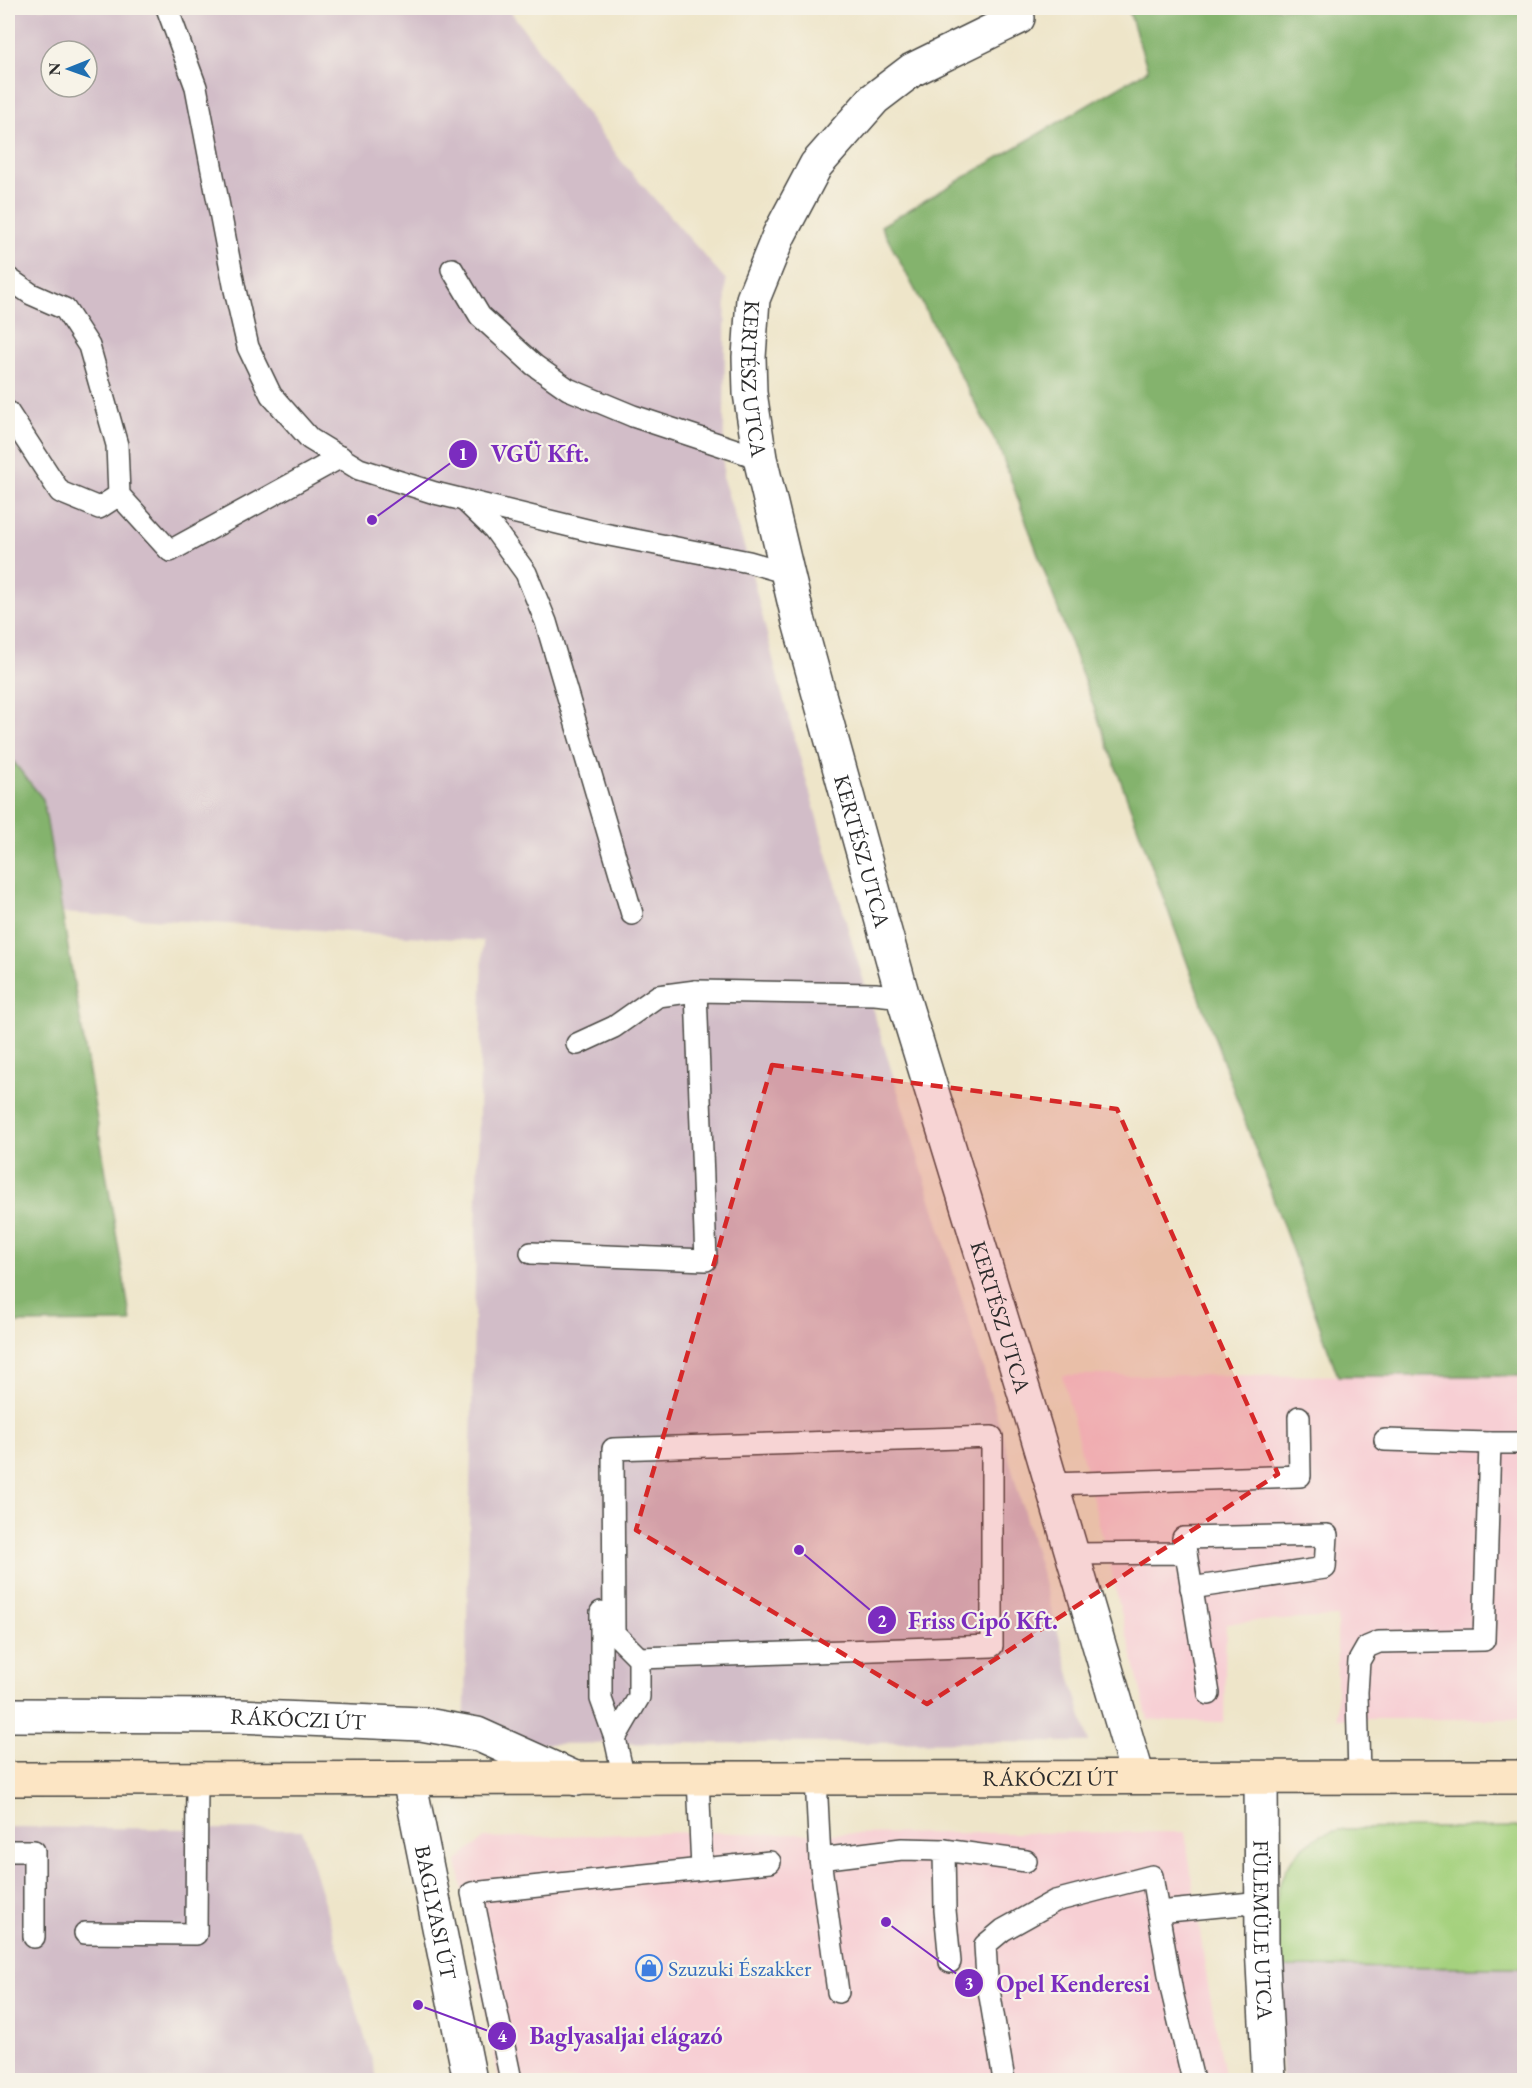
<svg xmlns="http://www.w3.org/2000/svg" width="1532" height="2088" viewBox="0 0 1532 2088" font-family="'EB Garamond',serif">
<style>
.built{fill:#f7cfd4}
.industrial{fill:#d2bdc8;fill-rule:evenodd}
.green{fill:#a5d17e;stroke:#687e54;stroke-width:1.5}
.forest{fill:#84b36d;stroke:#586f4c;stroke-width:1.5}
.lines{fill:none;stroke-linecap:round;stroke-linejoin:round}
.lane-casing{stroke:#484743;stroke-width:24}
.street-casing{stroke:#484743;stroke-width:36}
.secondary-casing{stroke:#484743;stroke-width:36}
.lane{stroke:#fff;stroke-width:21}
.street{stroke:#fff;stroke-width:33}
.secondary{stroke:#fce5c4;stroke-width:33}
.marked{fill:#d62828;fill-opacity:0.2;stroke:#d62828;stroke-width:4.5;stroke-dasharray:12 8;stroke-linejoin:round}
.labels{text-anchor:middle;stroke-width:4.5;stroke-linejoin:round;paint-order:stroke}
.street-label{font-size:22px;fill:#2b2b2b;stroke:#f7f3e8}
.shop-label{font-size:22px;fill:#366cbe;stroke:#f7f3e8;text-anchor:start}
.leader{fill:none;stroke:#7b2cbf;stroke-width:2}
.callout-dot{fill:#7b2cbf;stroke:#f7f3e8;stroke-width:2}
.mark-label{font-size:18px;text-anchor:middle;font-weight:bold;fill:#fff}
.callout-label{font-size:24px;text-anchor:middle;font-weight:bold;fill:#7b2cbf;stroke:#f7f3e8;stroke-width:4.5;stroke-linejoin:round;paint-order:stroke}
</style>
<rect width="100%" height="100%" fill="#f7f3e8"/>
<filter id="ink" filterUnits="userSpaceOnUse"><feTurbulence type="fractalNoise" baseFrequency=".0167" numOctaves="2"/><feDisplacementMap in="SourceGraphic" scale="12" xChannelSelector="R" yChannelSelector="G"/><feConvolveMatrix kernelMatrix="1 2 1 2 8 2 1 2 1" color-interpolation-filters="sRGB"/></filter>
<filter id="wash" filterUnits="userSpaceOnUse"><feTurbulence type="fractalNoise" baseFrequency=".008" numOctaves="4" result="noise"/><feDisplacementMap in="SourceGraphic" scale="24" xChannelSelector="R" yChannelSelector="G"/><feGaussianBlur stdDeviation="1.35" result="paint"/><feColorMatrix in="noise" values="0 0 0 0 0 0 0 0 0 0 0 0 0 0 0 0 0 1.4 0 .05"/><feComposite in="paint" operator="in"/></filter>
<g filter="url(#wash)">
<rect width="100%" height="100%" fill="#eee5c9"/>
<g class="built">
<path d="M 1062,1375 L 1524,1376 L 1524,1719 L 1337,1719 L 1337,1617 L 1226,1623 L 1224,1722 L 1148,1720 Z"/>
<path d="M 699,1832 L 774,1834 L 1185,1832 L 1208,1985 L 1226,2080 L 499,2080 L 457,1861 L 484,1838 Z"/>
</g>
<g class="industrial">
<path d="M 8,8 L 508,8 L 622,162 L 726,280 L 723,479 L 749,562 L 779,683 L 853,946 L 985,1374 L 1089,1742 L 464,1744 L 483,941 L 63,913 L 43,799 L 8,755 ZM 51,51 L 87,51 L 87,87 L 51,87 Z"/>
<path d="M 8,1827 L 302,1830 L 378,2080 L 8,2080 Z"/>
<path d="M 1276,1967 L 1524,1968 L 1524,2080 L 1282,2080 Z"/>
</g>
<path class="green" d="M 1524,1827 L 1524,1968 L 1276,1967 C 1276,1915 1266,1868 1318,1837 C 1325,1832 1336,1831 1345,1829 Z"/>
<g class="forest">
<path d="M 1128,8 L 1524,8 L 1524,1376 L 1338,1376 L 1000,450 L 881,226 L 1148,70 Z"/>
<path d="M 8,755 L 43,799 L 131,1322 L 8,1323 Z"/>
</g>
</g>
<g filter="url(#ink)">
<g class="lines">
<defs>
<g id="lane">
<path d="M 167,8 L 196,87 L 235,290 L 248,347 L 271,395 L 310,439 L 359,469 L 435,493 L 599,533 L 749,562 L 787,573"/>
<path d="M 452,269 L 480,316 L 534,365 L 568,389 L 633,416 L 760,458"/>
<path d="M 8,278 L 31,294 L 65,309 L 89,346 L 117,445 L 119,495 L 170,551 L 341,457"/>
<path d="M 8,412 L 60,492 L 99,508 L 119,495"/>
<path d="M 465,501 L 494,529 L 526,573 L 546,622 L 632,914"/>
<path d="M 577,1044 L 614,1027 L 658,996 L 696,991"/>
<path d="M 531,1253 L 706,1260 L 696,991 L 875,994 L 903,997"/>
<path d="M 1385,1440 L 1490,1443"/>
<path d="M 1051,1484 L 1300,1476 L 1299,1417"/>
<path d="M 1186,1553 L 1183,1538 L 1327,1535 L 1325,1568 L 1191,1588"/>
<path d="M 1072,1554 L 1186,1553 L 1209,1694"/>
<path d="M 601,1612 L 601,1699 L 615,1738 L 624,1779"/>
<path d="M 615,1738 L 639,1697 L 639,1658 L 992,1646 L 992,1437 L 613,1449 L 614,1633 L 639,1658"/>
<path d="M 1359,1777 L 1357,1692 L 1359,1661 L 1367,1647 L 1379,1642 L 1484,1640 L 1490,1443 L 1524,1443"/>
<path d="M 816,1778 L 820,1859 L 902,1849 L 944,1850 L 945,1910 L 950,1962"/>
<path d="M 944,1850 L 1026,1861"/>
<path d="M 8,1851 L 34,1851 L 34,1937"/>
<path d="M 820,1859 L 838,1992"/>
<path d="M 702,1869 L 770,1862"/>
<path d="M 85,1933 L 196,1934 L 197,1779"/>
<path d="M 511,2080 L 472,1893 L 702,1869 L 698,1778"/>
<path d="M 1004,2080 L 987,1978 L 985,1945 L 1003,1930 L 1055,1901 L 1152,1876 L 1158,1912"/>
<path d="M 1193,2080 L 1172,1992 L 1158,1912 L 1262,1902"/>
</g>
<g id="street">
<path id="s1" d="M 1018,18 L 912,70 L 874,99 L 816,165 L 779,235 L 753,299 L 749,357 L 750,393 L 760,458 L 799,622 L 903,997 L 1036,1431 L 1138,1777"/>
<path id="s2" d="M 8,1715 L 238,1716 L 421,1724 L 477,1734 L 577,1779"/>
<path id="s3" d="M 1261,1778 L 1262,1945 L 1269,2080"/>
<path id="s4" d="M 409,1779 L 470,2080"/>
</g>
<g id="secondary">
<path id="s5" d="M 8,1779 L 1524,1777"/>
</g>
</defs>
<use href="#lane" class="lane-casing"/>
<use href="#street" class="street-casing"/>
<use href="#secondary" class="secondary-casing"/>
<use href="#lane" class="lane"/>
<use href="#street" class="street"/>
<use href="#secondary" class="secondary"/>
</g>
</g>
<path class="marked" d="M 772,1065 L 1117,1109 L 1278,1474 L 927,1704 L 636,1530 Z"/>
<defs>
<symbol id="shop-ring" viewBox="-11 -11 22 22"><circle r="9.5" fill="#f7f3e8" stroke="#3f7fe0" stroke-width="1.5"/><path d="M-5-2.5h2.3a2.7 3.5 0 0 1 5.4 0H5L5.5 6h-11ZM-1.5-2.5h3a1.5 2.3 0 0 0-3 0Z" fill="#3f7fe0"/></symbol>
</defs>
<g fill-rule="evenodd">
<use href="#shop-ring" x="634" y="1953" width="30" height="30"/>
</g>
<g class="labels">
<g class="street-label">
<text dy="8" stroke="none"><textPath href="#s1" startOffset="482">KERTÉSZ UTCA</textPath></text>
<text dy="8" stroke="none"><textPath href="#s1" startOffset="968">KERTÉSZ UTCA</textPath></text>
<text dy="8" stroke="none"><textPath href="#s1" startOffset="1454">KERTÉSZ UTCA</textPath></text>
<text dy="8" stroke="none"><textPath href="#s2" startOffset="290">RÁKÓCZI ÚT</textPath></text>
<text dy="8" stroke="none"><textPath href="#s5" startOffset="1042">RÁKÓCZI ÚT</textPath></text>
<text dy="8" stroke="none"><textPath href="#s4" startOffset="136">BAGLYASI ÚT</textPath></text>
<text dy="8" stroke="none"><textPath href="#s3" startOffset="152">FÜLEMÜLE UTCA</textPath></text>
</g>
<g class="shop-label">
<text x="668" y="1976">Szuzuki Északker</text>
</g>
</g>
<path class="leader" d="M372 520L463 454M799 1550L882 1620M886 1922L969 1983M418 2005L502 2036"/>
<g class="callout-dot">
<circle cx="372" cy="520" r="6"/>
<circle cx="799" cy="1550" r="6"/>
<circle cx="886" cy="1922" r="6"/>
<circle cx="418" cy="2005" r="6"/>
<circle cx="463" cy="454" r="15"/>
<circle cx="882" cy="1620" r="15"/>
<circle cx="969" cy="1983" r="15"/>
<circle cx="502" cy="2036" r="15"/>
</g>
<g class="mark-label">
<text x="463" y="460">1</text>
<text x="882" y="1627">2</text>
<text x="969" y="1990">3</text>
<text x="502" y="2042">4</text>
</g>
<g class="callout-label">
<text x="540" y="462">VGÜ Kft.</text>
<text x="983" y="1629">Friss Cipó Kft.</text>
<text x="1073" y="1992">Opel Kenderesi</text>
<text x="626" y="2044">Baglyasaljai elágazó</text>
</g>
<rect width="1532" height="2088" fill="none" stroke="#f7f3e8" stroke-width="30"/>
<g transform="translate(69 69) rotate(269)"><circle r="28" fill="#f7f3e8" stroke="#a5a39c" stroke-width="1.5"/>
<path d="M0-4.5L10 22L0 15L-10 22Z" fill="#1f6fb2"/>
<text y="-9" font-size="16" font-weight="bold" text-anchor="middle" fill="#2b2b2b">N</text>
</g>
</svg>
